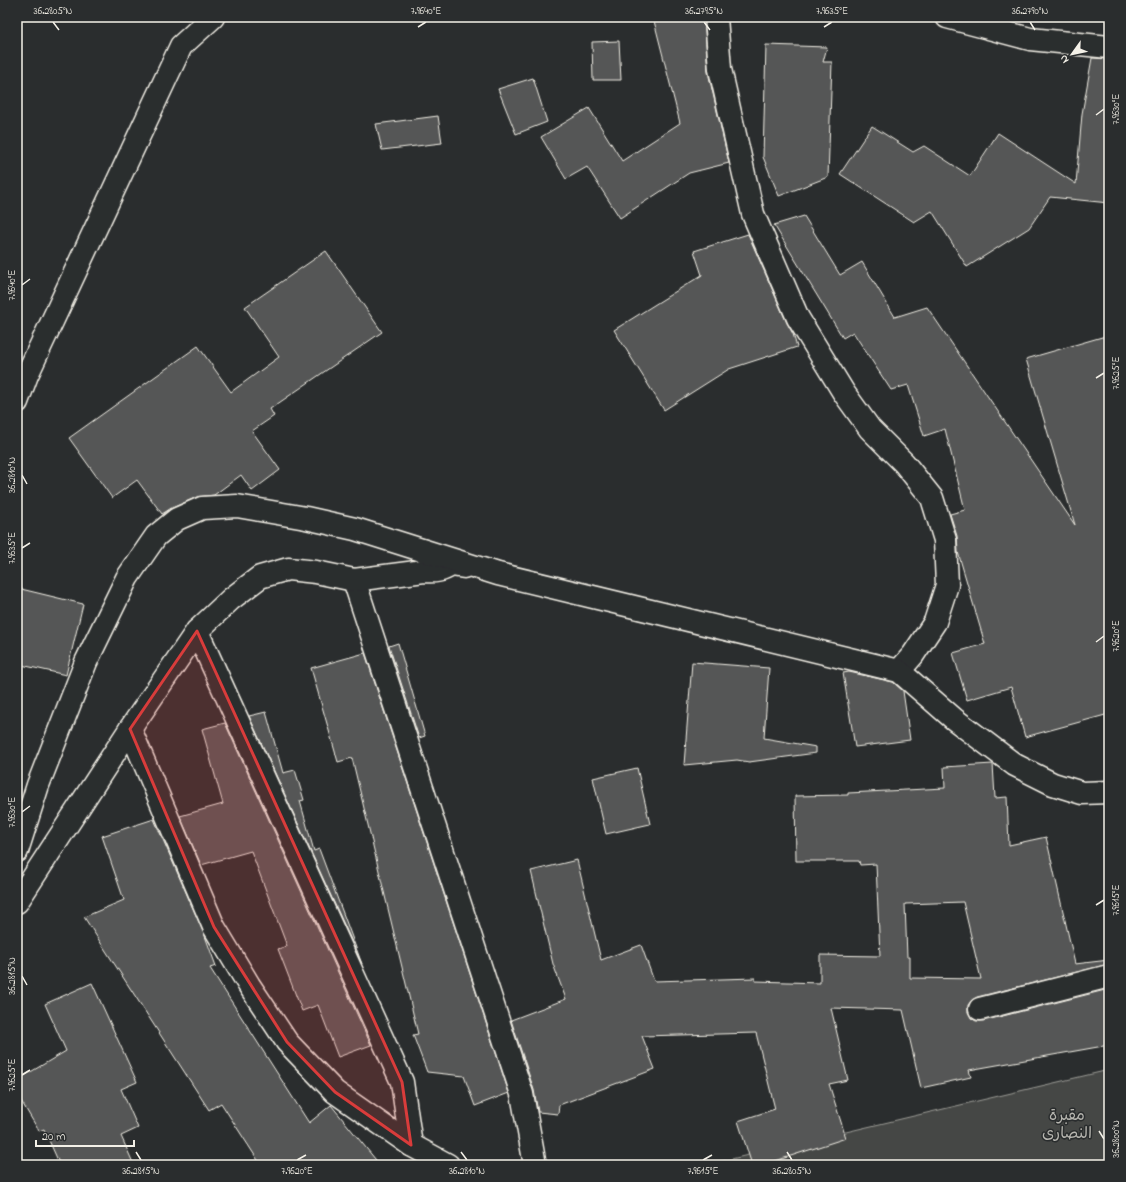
<svg xmlns="http://www.w3.org/2000/svg" width="1126" height="1182" viewBox="0 0 1126 1182" font-family="'Indie Flower','Playpen Sans Arabic',sans-serif">
<style>
.green{fill:#444645;stroke:#9c9c96}
.building{fill:#555756;stroke:#f4f1e8;fill-rule:evenodd}
.lines{fill:none;stroke-linecap:round;stroke-linejoin:round}
.minor-casing{stroke:#f4f1e8;stroke-width:25}
.tertiary-casing{stroke:#f4f1e8;stroke-width:25}
.minor{stroke:#2a2d2e;stroke-width:22}
.tertiary{stroke:#2a2d2e;stroke-width:22}
.marked{fill:#d93c3b;fill-opacity:0.2;stroke:#d93c3b;stroke-width:3;stroke-linejoin:round}
.ticks{fill:none;stroke:#f4f1e8;stroke-width:1.5}
.labels{text-anchor:middle;stroke-width:3;stroke-linejoin:round;paint-order:stroke}
.park-label{font-size:16px;fill:#b6b5af;stroke:#2a2d2e}
.neatline{fill:none;stroke:#f4f1e8;stroke-width:1.5}
.ticks-label{font-size:10px;text-anchor:middle;fill:#f4f1e8}
</style>
<rect width="100%" height="100%" fill="#2a2d2e"/>
<filter id="ink" filterUnits="userSpaceOnUse"><feTurbulence type="fractalNoise" baseFrequency=".025" numOctaves="2"/><feDisplacementMap in="SourceGraphic" scale="8" xChannelSelector="R" yChannelSelector="G"/><feConvolveMatrix kernelMatrix="1 2 1 2 8 2 1 2 1" color-interpolation-filters="sRGB"/></filter>
<g filter="url(#ink)">
<path class="green" d="M 1109,1070 L 1109,1165 L 706,1165 Z"/>
<g class="building">
<path d="M 653,17 L 704,17 L 708,72 L 729,163 L 689,173 L 620,218 L 587,167 L 566,179 L 541,137 L 589,108 L 622,161 L 680,123 Z"/>
<path d="M 619,41 L 621,80 L 593,80 L 592,42 Z"/>
<path d="M 766,45 L 827,47 L 823,62 L 832,62 L 828,177 L 779,196 L 763,157 Z"/>
<path d="M 1092,58 L 1109,59 L 1109,203 L 1050,197 L 1029,228 L 967,267 L 932,211 L 914,222 L 840,174 L 872,126 L 913,152 L 924,146 L 970,176 L 998,133 L 1076,184 L 1082,114 Z"/>
<path d="M 533,78 L 547,122 L 516,134 L 498,89 Z"/>
<path d="M 438,116 L 442,143 L 382,150 L 376,124 Z"/>
<path d="M 804,216 L 840,275 L 862,262 L 895,317 L 927,307 L 1075,525 L 1026,359 L 1109,335 L 1109,714 L 1025,737 L 1011,687 L 967,700 L 953,653 L 985,644 L 958,552 L 957,536 L 950,514 L 965,510 L 945,429 L 924,436 L 908,385 L 891,390 L 853,332 L 843,338 L 774,225 Z"/>
<path d="M 748,234 L 787,323 L 793,334 L 797,347 L 729,369 L 664,410 L 614,330 L 702,275 L 694,251 Z"/>
<path d="M 326,251 L 382,332 L 270,409 L 274,416 L 252,431 L 280,470 L 252,491 L 241,475 L 214,495 L 197,497 L 170,509 L 162,514 L 137,480 L 112,498 L 69,438 L 198,346 L 231,392 L 279,357 L 245,307 Z"/>
<path d="M 17,588 L 83,604 L 66,675 L 17,664 Z"/>
<path d="M 398,643 L 425,736 L 419,738 L 389,646 Z"/>
<path d="M 365,653 L 509,1093 L 475,1106 L 464,1076 L 427,1072 L 413,1035 L 418,1034 L 352,758 L 338,762 L 311,668 Z"/>
<path d="M 692,662 L 769,668 L 764,738 L 816,747 L 816,753 L 749,762 L 737,760 L 684,765 Z"/>
<path d="M 849,672 L 893,682 L 903,691 L 910,740 L 855,747 L 843,673 Z"/>
<path d="M 266,712 L 283,773 L 295,770 L 304,800 L 300,801 L 314,851 L 319,849 L 362,964 L 249,716 Z"/>
<path d="M 225,723 L 371,1045 L 338,1057 L 318,1005 L 302,1011 L 278,949 L 287,946 L 251,851 L 201,865 L 180,816 L 223,804 L 202,729 Z"/>
<path d="M 993,764 L 995,798 L 1007,797 L 1009,845 L 1046,837 L 1075,964 L 1109,960 L 1109,964 L 977,997 L 972,1000 L 968,1005 L 968,1012 L 971,1018 L 976,1021 L 983,1021 L 1109,989 L 1109,1045 L 969,1070 L 971,1077 L 921,1088 L 903,1010 L 831,1008 L 848,1080 L 829,1084 L 846,1138 L 763,1165 L 752,1165 L 738,1121 L 775,1109 L 756,1033 L 642,1036 L 655,1069 L 559,1105 L 558,1114 L 538,1112 L 534,1090 L 511,1020 L 566,999 L 553,964 L 531,871 L 577,860 L 601,960 L 641,945 L 654,981 L 755,978 L 755,981 L 820,983 L 820,955 L 880,956 L 876,864 L 860,865 L 859,861 L 796,861 L 795,796 L 848,795 L 848,793 L 945,788 L 944,767 ZM 963,902 L 981,979 L 910,978 L 910,957 L 907,957 L 905,904 Z"/>
<path d="M 637,768 L 650,824 L 606,834 L 593,778 Z"/>
<path d="M 154,819 L 205,936 L 216,966 L 210,968 L 309,1123 L 331,1105 L 380,1165 L 261,1165 L 221,1103 L 209,1110 L 84,917 L 124,900 L 102,836 Z"/>
<path d="M 92,983 L 137,1082 L 121,1089 L 138,1128 L 121,1136 L 134,1165 L 60,1165 L 44,1129 L 39,1131 L 17,1094 L 17,1080 L 66,1051 L 45,1004 Z"/>
</g>
<g class="lines">
<defs>
<g id="minor">
<path d="M 716,17 L 720,69 L 753,214 L 798,318 L 844,393 L 870,429 L 904,463 L 932,498 L 945,540 L 947,585 L 935,622 L 913,655 L 899,671"/>
<path d="M 947,17 L 1030,39 L 1109,47"/>
<path d="M 354,580 L 522,1094 L 535,1165"/>
<path d="M 197,631 L 402,1082 L 411,1145"/>
<path d="M 130,729 L 197,631 L 231,599 L 260,577 L 288,569 L 316,572 L 354,580 L 424,571 C 435,572 442,571 451,565 L 464,567"/>
<path d="M 17,851 L 38,785 L 86,662 L 127,578 L 156,536 L 177,519 L 202,508 L 237,506 L 306,518 L 355,529 L 498,574 L 899,671 L 954,719 L 1015,765 L 1053,784 L 1082,793 L 1109,792"/>
<path d="M 17,902 L 130,729 L 214,927 L 249,985 L 287,1042 L 335,1092 L 411,1145 L 448,1165"/>
<path d="M 980,1009 L 1109,976"/>
</g>
<path id="tertiary" d="M 17,402 L 27,375 L 181,46 L 213,17"/>
</defs>
<use href="#minor" class="minor-casing"/>
<use href="#tertiary" class="tertiary-casing"/>
<use href="#minor" class="minor"/>
<use href="#tertiary" class="tertiary"/>
</g>
</g>
<path class="marked" d="M 197,631 L 402,1082 L 411,1145 L 335,1092 L 287,1042 L 214,927 L 130,729 Z"/>
<path class="ticks" d="M 53,22 L 59,30M 704,22 L 710,30M 1030,22 L 1035,30M 418,27 L 426,22M 824,27 L 832,22M 1096,115 L 1104,109M 22,285 L 30,279M 1096,378 L 1104,373M 22,475 L 27,484M 22,548 L 30,543M 1096,642 L 1104,636M 22,812 L 30,806M 1096,905 L 1104,900M 22,976 L 27,985M 22,1075 L 30,1070M 1099,1131 L 1104,1139M 136,1152 L 141,1160M 461,1152 L 467,1160M 787,1152 L 792,1160M 297,1160 L 306,1155M 703,1160 L 712,1155"/>
<g class="labels">
<g class="park-label">
<text x="1067" y="1120">مقبرة<tspan x="1067" dy="18">النصارى</tspan></text>
</g>
</g>
<rect width="1126" height="1182" fill="none" stroke="#2a2d2e" stroke-width="44"/>
<g transform="translate(1072 54) rotate(237)" stroke="#2a2d2e" stroke-width="3" paint-order="stroke">
<path d="M0-3L7 15L0 10L-7 15Z" fill="#f4f1e8"/>
<text y="-6" font-size="11" font-weight="bold" text-anchor="middle" fill="#f4f1e8">N</text>
</g>
<path d="M36 1140v6h98v-6" fill="none" stroke="#f4f1e8" stroke-width="2"/>
<text x="42" y="1140" font-size="12" fill="#f4f1e8" stroke="#2a2d2e" stroke-width="3" paint-order="stroke">20 m</text>
<rect x="22" y="22" width="1082" height="1138" class="neatline"/>
<g class="ticks-label">
<text x="53" y="14">36.2805°N</text>
<text x="426" y="14">7.9640°E</text>
<text x="704" y="14">36.2795°N</text>
<text x="832" y="14">7.9635°E</text>
<text x="1030" y="14">36.2790°N</text>
<text transform="translate(1115 109) rotate(-90)" y="4">7.9630°E</text>
<text transform="translate(11 285) rotate(-90)" y="4">7.9640°E</text>
<text transform="translate(1115 373) rotate(-90)" y="4">7.9625°E</text>
<text transform="translate(11 475) rotate(-90)" y="4">36.2810°N</text>
<text transform="translate(11 548) rotate(-90)" y="4">7.9635°E</text>
<text transform="translate(1115 636) rotate(-90)" y="4">7.9620°E</text>
<text transform="translate(11 812) rotate(-90)" y="4">7.9630°E</text>
<text transform="translate(1115 900) rotate(-90)" y="4">7.9615°E</text>
<text transform="translate(11 976) rotate(-90)" y="4">36.2815°N</text>
<text transform="translate(11 1075) rotate(-90)" y="4">7.9625°E</text>
<text transform="translate(1115 1139) rotate(-90)" y="4">36.2800°N</text>
<text x="141" y="1174">36.2815°N</text>
<text x="297" y="1174">7.9620°E</text>
<text x="467" y="1174">36.2810°N</text>
<text x="703" y="1174">7.9615°E</text>
<text x="792" y="1174">36.2805°N</text>
</g>
</svg>
